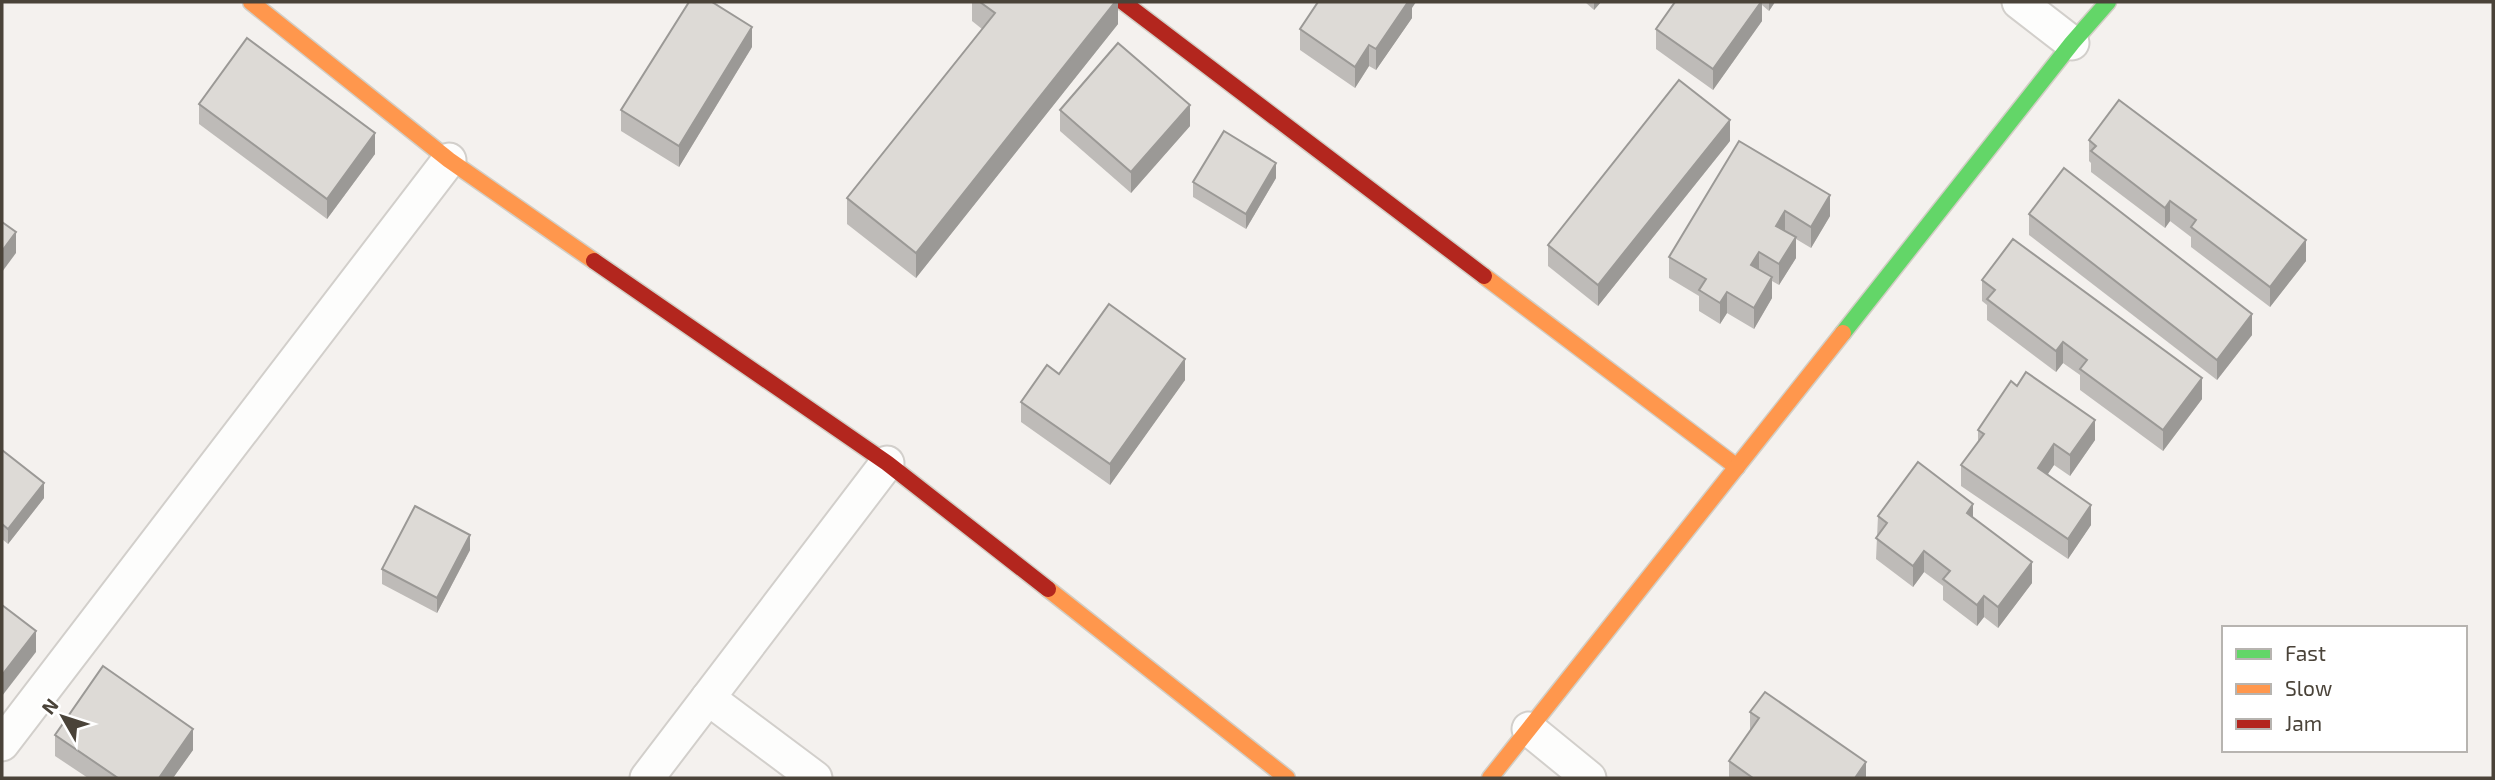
<svg xmlns="http://www.w3.org/2000/svg" width="2495" height="780" viewBox="0 0 2495 780" font-family="'Exo 2',sans-serif">
<style>
.lines{fill:none;stroke-linecap:round;stroke-linejoin:round}
.street-casing{stroke:#d2cfcb;stroke-width:37}
.fast-casing{stroke:#d2cec5;stroke-width:19}
.slow-casing{stroke:#d2cec5;stroke-width:19}
.jam-casing{stroke:#d2cec5;stroke-width:19}
.street{stroke:#fdfdfc;stroke-width:33}
.fast{stroke:#63d668;stroke-width:16}
.slow{stroke:#ff974d;stroke-width:16}
.jam{stroke:#b3261e;stroke-width:16}
.wall{fill:#bebbb8}
.shaded-wall{fill:#9b9996}
.building{fill:#dddad6;stroke:#9b9996;stroke-width:2}
</style>
<rect width="100%" height="100%" fill="#f4f1ee"/>
<g class="lines">
<defs>
<g id="street">
<path d="M 2019,2 L 2072,43"/>
<path d="M 708,698 L 815,778"/>
<path d="M 1529,729 L 1589,778"/>
<path d="M 2,744 L 449,160"/>
<path d="M 647,778 L 887,463"/>
</g>
<path id="fast" d="M 1843,333 L 2072,43 L 2108,2"/>
<g id="slow">
<path d="M 251,2 L 449,160 L 594,261"/>
<path d="M 1484,276 L 1737,467"/>
<path d="M 1048,589 L 1287,778"/>
<path d="M 1490,778 L 1843,333"/>
</g>
<g id="jam">
<path d="M 1123,2 L 1484,276"/>
<path d="M 594,261 L 887,463 L 1048,589"/>
</g>
</defs>
<use href="#street" class="street-casing"/>
<use href="#fast" class="fast-casing"/>
<use href="#slow" class="slow-casing"/>
<use href="#jam" class="jam-casing"/>
<use href="#street" class="street"/>
<use href="#fast" class="fast"/>
<use href="#slow" class="slow"/>
<use href="#jam" class="jam"/>
</g>
<g class="wall">
<path d="M 972,2 L 1118,2 L 1118,24 L 916,278 L 847,224 L 847,198 L 982,29 L 972,21 Z"/>
<path d="M 1585,2 L 1601,2 L 1594,10 Z"/>
<path d="M 1675,2 L 1775,2 L 1769,11 L 1762,5 L 1762,21 L 1713,90 L 1656,49 L 1656,29 Z"/>
<path d="M 1412,8 L 1412,18 L 1376,70 L 1369,66 L 1355,88 L 1300,50 L 1300,29 Z"/>
<path d="M 752,47 L 679,167 L 621,131 L 621,110 Z"/>
<path d="M 199,104 L 375,154 L 327,219 L 199,124 Z"/>
<path d="M 1060,110 L 1190,126 L 1131,193 L 1060,131 Z"/>
<path d="M 2089,140 L 2306,261 L 2270,307 L 2191,247 L 2191,237 L 2170,221 L 2165,228 L 2091,172 L 2091,163 L 2089,161 Z"/>
<path d="M 1730,141 L 1598,306 L 1548,266 L 1548,245 Z"/>
<path d="M 1739,141 L 1830,216 L 1811,248 L 1796,239 L 1796,258 L 1779,285 L 1772,281 L 1772,298 L 1754,329 L 1727,313 L 1720,324 L 1699,311 L 1699,296 L 1669,278 L 1669,257 Z"/>
<path d="M 1276,178 L 1246,229 L 1193,197 L 1193,182 Z"/>
<path d="M 2029,214 L 2252,335 L 2217,380 L 2029,235 Z"/>
<path d="M 1982,280 L 2202,399 L 2163,451 L 2080,390 L 2080,375 L 2063,363 L 2056,372 L 1987,320 L 1987,305 L 1982,301 Z"/>
<path d="M 1059,374 L 1185,380 L 1110,485 L 1021,422 L 1021,402 Z"/>
<path d="M 1978,430 L 2095,440 L 2070,476 L 2054,465 L 2048,474 L 2091,525 L 2068,559 L 1961,486 L 1961,465 L 1978,443 Z"/>
<path d="M 2,450 L 44,498 L 8,544 L 2,539 Z"/>
<path d="M 1878,516 L 1973,517 L 2032,583 L 1998,628 L 1984,617 L 1977,626 L 1943,600 L 1943,586 L 1924,572 L 1913,587 L 1876,559 Z"/>
<path d="M 470,550 L 437,613 L 382,584 L 382,569 Z"/>
<path d="M 1750,712 L 1866,778 L 1729,778 L 1729,761 L 1750,731 Z"/>
<path d="M 55,735 L 193,750 L 173,778 L 88,778 L 55,756 Z"/>
</g>
<g class="shaded-wall">
<path d="M 1115,2 L 1118,2 L 1118,24 L 916,278 L 916,253 Z"/>
<path d="M 1407,2 L 1416,2 L 1412,8 L 1412,18 L 1376,70 L 1376,49 Z"/>
<path d="M 1594,2 L 1601,2 L 1594,10 Z"/>
<path d="M 1761,2 L 1762,2 L 1762,21 L 1713,90 L 1713,69 Z"/>
<path d="M 1769,2 L 1775,2 L 1769,11 Z"/>
<path d="M 752,27 L 752,47 L 679,167 L 679,146 Z"/>
<path d="M 1369,45 L 1369,66 L 1355,88 L 1355,67 Z"/>
<path d="M 1190,105 L 1190,126 L 1131,193 L 1131,172 Z"/>
<path d="M 1730,120 L 1730,141 L 1598,306 L 1598,285 Z"/>
<path d="M 375,133 L 375,154 L 327,219 L 327,199 Z"/>
<path d="M 1276,163 L 1276,178 L 1246,229 L 1246,214 Z"/>
<path d="M 1830,195 L 1830,216 L 1811,248 L 1811,227 Z"/>
<path d="M 2170,201 L 2170,221 L 2165,228 L 2165,208 Z"/>
<path d="M 1785,211 L 1785,232 L 1776,226 Z"/>
<path d="M 16,232 L 16,253 L 2,272 L 2,251 Z"/>
<path d="M 1796,237 L 1796,258 L 1779,285 L 1779,264 Z"/>
<path d="M 2306,240 L 2306,261 L 2270,307 L 2270,287 Z"/>
<path d="M 1759,252 L 1759,273 L 1751,265 Z"/>
<path d="M 1772,277 L 1772,298 L 1754,329 L 1754,308 Z"/>
<path d="M 1727,292 L 1727,313 L 1720,324 L 1720,303 Z"/>
<path d="M 2252,314 L 2252,335 L 2217,380 L 2217,360 Z"/>
<path d="M 2063,342 L 2063,363 L 2056,372 L 2056,351 Z"/>
<path d="M 1185,359 L 1185,380 L 1110,485 L 1110,464 Z"/>
<path d="M 2202,378 L 2202,399 L 2163,451 L 2163,430 Z"/>
<path d="M 2095,420 L 2095,440 L 2070,476 L 2070,455 Z"/>
<path d="M 2054,444 L 2054,465 L 2038,488 L 2038,468 Z"/>
<path d="M 44,483 L 44,498 L 8,544 L 8,529 Z"/>
<path d="M 1973,504 L 1973,525 L 1967,513 Z"/>
<path d="M 2091,505 L 2091,525 L 2068,559 L 2068,539 Z"/>
<path d="M 470,535 L 470,550 L 437,613 L 437,598 Z"/>
<path d="M 1924,551 L 1924,572 L 1913,587 L 1913,566 Z"/>
<path d="M 2032,562 L 2032,583 L 1998,628 L 1998,607 Z"/>
<path d="M 1984,596 L 1984,617 L 1977,626 L 1977,605 Z"/>
<path d="M 36,631 L 36,652 L 2,696 L 2,675 Z"/>
<path d="M 193,729 L 193,750 L 173,778 L 159,778 Z"/>
<path d="M 1866,762 L 1866,778 L 1855,778 Z"/>
</g>
<g class="building">
<path d="M 689,2 L 712,2 L 752,27 L 679,146 L 621,110 Z"/>
<path d="M 980,2 L 1115,2 L 916,253 L 847,198 L 995,13 Z"/>
<path d="M 1318,2 L 1408,2 L 1376,49 L 1369,45 L 1355,67 L 1300,29 Z"/>
<path d="M 1675,2 L 1761,2 L 1713,69 L 1656,29 Z"/>
<path d="M 247,38 L 375,133 L 327,199 L 199,104 Z"/>
<path d="M 1118,43 L 1190,105 L 1131,172 L 1060,110 Z"/>
<path d="M 1679,80 L 1730,120 L 1598,285 L 1548,245 Z"/>
<path d="M 2119,100 L 2306,240 L 2270,287 L 2191,227 L 2196,220 L 2170,201 L 2165,208 L 2091,151 L 2096,146 L 2089,140 Z"/>
<path d="M 1224,131 L 1276,163 L 1246,214 L 1193,182 Z"/>
<path d="M 1739,141 L 1830,195 L 1811,227 L 1785,211 L 1776,226 L 1796,237 L 1779,264 L 1759,252 L 1751,265 L 1772,277 L 1754,308 L 1727,292 L 1720,303 L 1699,290 L 1706,279 L 1669,257 Z"/>
<path d="M 2064,168 L 2252,314 L 2217,360 L 2029,214 Z"/>
<path d="M 2,222 L 16,232 L 2,251 Z"/>
<path d="M 2013,239 L 2202,378 L 2163,430 L 2080,369 L 2087,360 L 2063,342 L 2056,351 L 1987,299 L 1995,290 L 1982,280 Z"/>
<path d="M 1109,304 L 1185,359 L 1110,464 L 1021,402 L 1047,365 L 1059,374 Z"/>
<path d="M 2026,372 L 2095,420 L 2070,455 L 2054,444 L 2038,468 L 2091,505 L 2068,539 L 1961,465 L 1984,434 L 1978,430 L 2011,381 L 2017,386 Z"/>
<path d="M 2,450 L 44,483 L 8,529 L 2,524 Z"/>
<path d="M 1918,462 L 1973,504 L 1967,513 L 2032,562 L 1998,607 L 1984,596 L 1977,605 L 1943,579 L 1950,571 L 1924,551 L 1913,566 L 1876,538 L 1887,523 L 1878,516 Z"/>
<path d="M 415,506 L 470,535 L 437,598 L 382,569 Z"/>
<path d="M 2,605 L 36,631 L 2,675 Z"/>
<path d="M 103,666 L 193,729 L 159,778 L 118,778 L 55,735 Z"/>
<path d="M 1765,692 L 1866,762 L 1855,778 L 1753,778 L 1729,761 L 1759,718 L 1750,712 Z"/>
</g>
<rect width="2495" height="780" fill="none" stroke="#4a4339" stroke-width="7"/>
<rect x="2222" y="626" width="245" height="126" fill="#ffffff" stroke="#b7b4b0" stroke-width="2"/>
<rect x="2236" y="649" width="35" height="10" fill="#63d668" stroke="#b7b4b0" stroke-width="2"/>
<text x="2285" y="661" font-size="21" fill="#4a4339">Fast</text>
<rect x="2236" y="684" width="35" height="10" fill="#ff974d" stroke="#b7b4b0" stroke-width="2"/>
<text x="2285" y="696" font-size="21" fill="#4a4339">Slow</text>
<rect x="2236" y="719" width="35" height="10" fill="#b3261e" stroke="#b7b4b0" stroke-width="2"/>
<text x="2285" y="731" font-size="21" fill="#4a4339">Jam</text>
<g transform="translate(63 717) rotate(309)" stroke="#ffffff" stroke-width="5" paint-order="stroke">
<path d="M0-5L12 26L0 18L-12 26Z" fill="#4a4339"/>
<text y="-10" font-size="19" font-weight="bold" text-anchor="middle" fill="#4a4339">N</text>
</g>
</svg>
